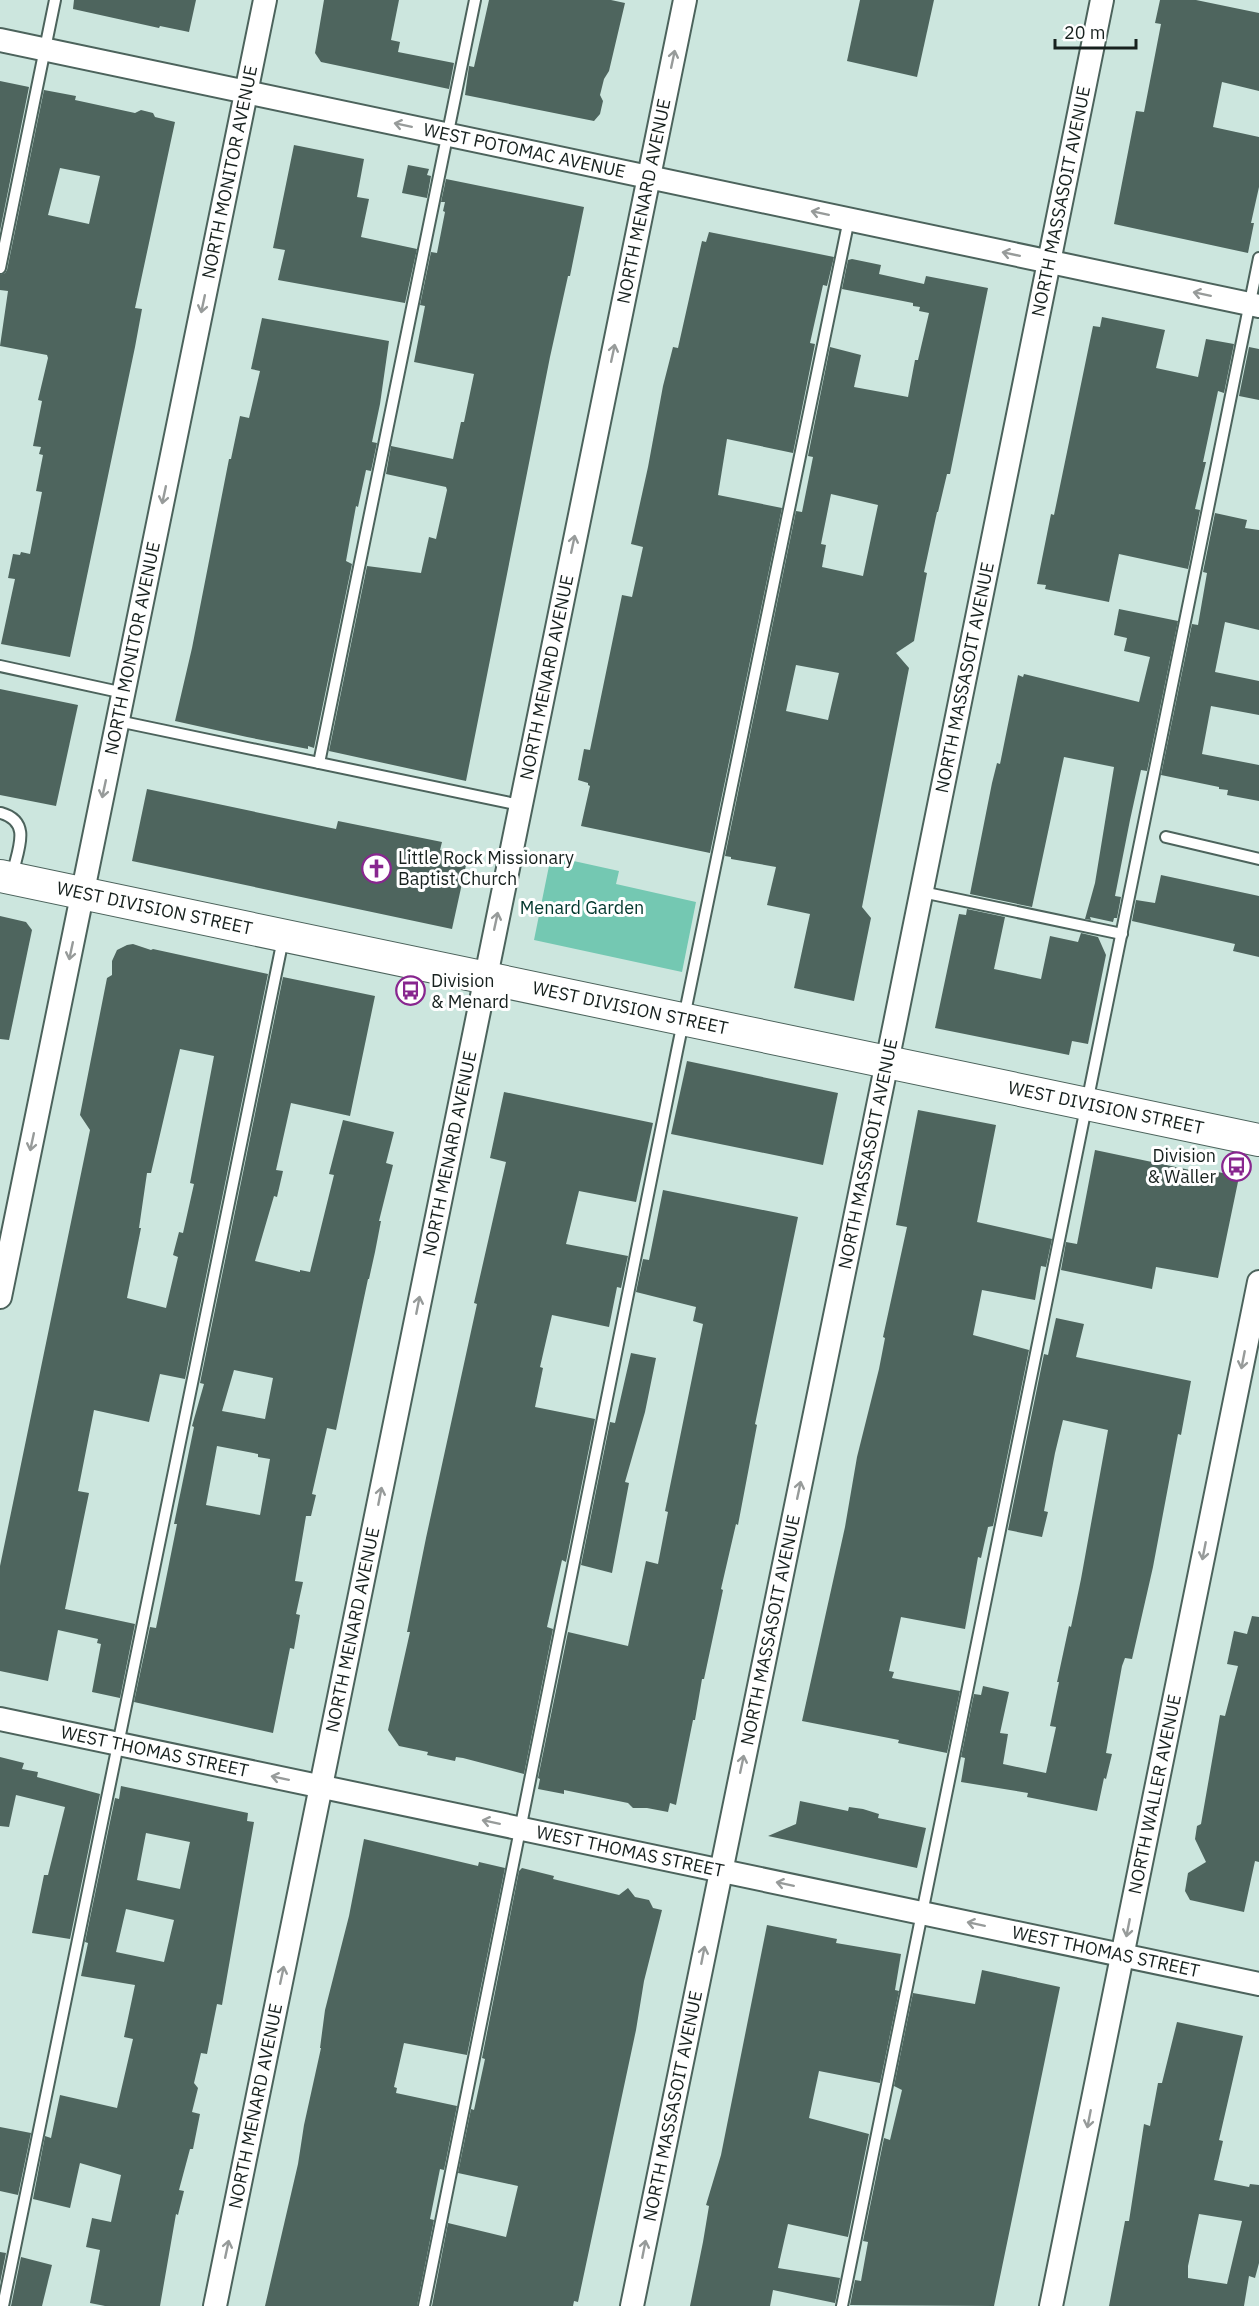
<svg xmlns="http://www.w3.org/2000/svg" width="1259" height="2306" viewBox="0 0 1259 2306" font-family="'IBM Plex Sans',sans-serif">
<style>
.green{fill:#74c8b2}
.building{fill:#4e655e;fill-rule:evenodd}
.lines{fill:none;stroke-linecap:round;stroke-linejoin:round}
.lane-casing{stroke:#4c635c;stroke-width:14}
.street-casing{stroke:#4c635c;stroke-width:26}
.secondary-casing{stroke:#4c635c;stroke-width:34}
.lane{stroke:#fff;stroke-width:10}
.street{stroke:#fff;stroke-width:22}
.secondary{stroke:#fff;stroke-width:32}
.oneway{stroke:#979b9a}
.labels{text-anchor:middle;stroke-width:6;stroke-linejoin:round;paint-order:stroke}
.street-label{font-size:18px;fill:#17211e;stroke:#fff}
.poi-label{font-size:18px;fill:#17211e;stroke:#fff;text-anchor:start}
.park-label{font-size:18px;fill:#00372c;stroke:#fff}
</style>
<rect width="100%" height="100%" fill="#cce6de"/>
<path class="green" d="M 551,856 L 619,871 L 616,884 L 696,902 L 682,972 L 534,940 Z"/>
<g class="building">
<path d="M 74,0 L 196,0 L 189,32 L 160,26 L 159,28 L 73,9 Z"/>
<path d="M 324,0 L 399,0 L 391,40 L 400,42 L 398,52 L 454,63 L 449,89 L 321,62 L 315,53 Z"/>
<path d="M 489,0 L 611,0 L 625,3 L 609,71 L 604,79 L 600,95 L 603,101 L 600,114 L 594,121 L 465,95 L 469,66 L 474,67 Z"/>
<path d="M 860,0 L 934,0 L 917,77 L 847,61 Z"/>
<path d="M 1160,0 L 1196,0 L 1259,13 L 1259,91 L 1222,82 L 1213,127 L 1259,137 L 1259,187 L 1251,223 L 1254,223 L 1248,253 L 1114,224 L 1136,111 L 1144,112 L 1161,24 L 1155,23 Z"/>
<path d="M 0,81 L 29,87 L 0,231 Z"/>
<path d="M 44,90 L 76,96 L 75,100 L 135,113 L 141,110 L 153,113 L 155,117 L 175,122 L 135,308 L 142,309 L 135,347 L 70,657 L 1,644 L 15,579 L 8,578 L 13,554 L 20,555 L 21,552 L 30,554 L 42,492 L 36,491 L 43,455 L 39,454 L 41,447 L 33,446 L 42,401 L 38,400 L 48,358 L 47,355 L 0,346 L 8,291 L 0,290 L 0,275 L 5,273 L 7,270 ZM 60,168 L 100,176 L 89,224 L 48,215 Z"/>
<path d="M 294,145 L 364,159 L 357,197 L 369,199 L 361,237 L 417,249 L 405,303 L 278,280 L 285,250 L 273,248 Z"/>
<path d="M 408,165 L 429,169 L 427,175 L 431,176 L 427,198 L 402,193 Z"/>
<path d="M 446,179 L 584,207 L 570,276 L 568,276 L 550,357 L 466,781 L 329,751 L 367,566 L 421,573 L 429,537 L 436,539 L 447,490 L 446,487 L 386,474 L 391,446 L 453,459 L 461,422 L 464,422 L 474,374 L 414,362 L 425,306 L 420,305 L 431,252 L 437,253 L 445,212 L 443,211 L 445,202 L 441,202 Z"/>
<path d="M 709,232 L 834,257 L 827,286 L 823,285 L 810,343 L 815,344 L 793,453 L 727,439 L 718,495 L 782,508 L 710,853 L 581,826 L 590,786 L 588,785 L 588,783 L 578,780 L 584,749 L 590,750 L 622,595 L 632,597 L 643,547 L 631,544 L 648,467 L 663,386 L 673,347 L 678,348 L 702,241 L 706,242 Z"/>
<path d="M 852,259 L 881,265 L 879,274 L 924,284 L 926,276 L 988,288 L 950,474 L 947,474 L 938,512 L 937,512 L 924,572 L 927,573 L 914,641 L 896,653 L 909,668 L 862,907 L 871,918 L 854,1001 L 794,988 L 810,914 L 767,905 L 776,867 L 731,859 L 731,857 L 725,856 L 796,511 L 802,512 L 813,457 L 808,456 L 830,347 L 861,355 L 854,387 L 908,397 L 915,360 L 918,360 L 929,313 L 919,311 L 920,307 L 913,306 L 913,303 L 842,289 L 848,260 ZM 831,494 L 878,505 L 863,576 L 822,567 L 826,545 L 821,544 ZM 796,665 L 839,673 L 828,720 L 786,711 Z"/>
<path d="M 1102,317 L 1165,330 L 1156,368 L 1198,377 L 1206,339 L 1234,344 L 1224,393 L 1218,391 L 1203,462 L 1206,462 L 1195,509 L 1200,510 L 1188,569 L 1119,554 L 1109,602 L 1045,589 L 1046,585 L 1037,584 L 1051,514 L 1054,515 L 1093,326 L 1100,327 Z"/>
<path d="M 262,318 L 389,341 L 380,404 L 372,442 L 377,443 L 371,471 L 366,470 L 358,507 L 356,506 L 346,561 L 352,564 L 314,748 L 308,746 L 308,749 L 247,737 L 175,721 L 192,648 L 229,459 L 231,459 L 240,416 L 249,418 L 260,371 L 251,369 Z"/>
<path d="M 1249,347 L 1259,349 L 1259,400 L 1239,396 Z"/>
<path d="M 1215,513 L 1247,520 L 1245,528 L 1259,530 L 1259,630 L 1225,622 L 1215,672 L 1259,681 L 1259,715 L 1211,706 L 1202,754 L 1259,765 L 1259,801 L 1227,795 L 1228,790 L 1219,789 L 1219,787 L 1161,775 L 1192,624 L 1198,625 L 1207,573 L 1203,572 Z"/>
<path d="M 1119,609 L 1178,621 L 1147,771 L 1141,770 L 1130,820 L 1115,896 L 1121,897 L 1117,918 L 1114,918 L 1113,922 L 1090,917 L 1091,920 L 1085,919 L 1095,883 L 1114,767 L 1064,757 L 1032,907 L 970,894 L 992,783 L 997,763 L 1000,764 L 1018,675 L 1023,677 L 1024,674 L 1139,702 L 1150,657 L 1124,651 L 1127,638 L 1114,635 Z"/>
<path d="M 0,689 L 78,705 L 56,806 L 0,795 Z"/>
<path d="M 147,789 L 336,829 L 338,821 L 442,842 L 440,850 L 468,856 L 452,929 L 132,861 Z"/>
<path d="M 1161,875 L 1259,896 L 1259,957 L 1233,951 L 1235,944 L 1132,921 L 1136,900 L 1155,903 Z"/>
<path d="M 967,909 L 1005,917 L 994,969 L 1041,979 L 1050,936 L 1078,942 L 1081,933 L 1098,937 L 1106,955 L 1088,1044 L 1072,1041 L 1069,1055 L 935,1028 L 959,914 L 966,915 Z"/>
<path d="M 0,916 L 26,922 L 32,930 L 9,1040 L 0,1039 Z"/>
<path d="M 133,944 L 151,950 L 153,949 L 268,974 L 185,1379 L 160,1374 L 149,1422 L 94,1410 L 78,1491 L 89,1493 L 65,1609 L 135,1624 L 120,1698 L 92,1692 L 101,1644 L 97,1643 L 98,1639 L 58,1630 L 48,1681 L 0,1671 L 0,1566 L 90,1130 L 80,1115 L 107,978 L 112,975 L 112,961 L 117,950 L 127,945 ZM 180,1049 L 214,1056 L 190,1183 L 194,1184 L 183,1233 L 179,1232 L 173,1255 L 178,1257 L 166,1308 L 127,1298 L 141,1228 L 139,1228 L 147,1173 L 151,1173 Z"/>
<path d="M 283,977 L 375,996 L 350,1116 L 291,1103 L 276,1170 L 283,1171 L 277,1197 L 274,1196 L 255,1261 L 300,1272 L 300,1270 L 310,1272 L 334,1175 L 329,1174 L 343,1120 L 394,1132 L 386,1163 L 393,1165 L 379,1221 L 381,1221 L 375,1252 L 369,1279 L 368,1279 L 336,1430 L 327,1428 L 312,1494 L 316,1495 L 311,1516 L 306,1516 L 295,1581 L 303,1582 L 296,1614 L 300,1615 L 294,1649 L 290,1648 L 273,1733 L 134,1702 L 150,1627 L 156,1628 L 167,1574 L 177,1524 L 174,1524 L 194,1427 L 192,1426 L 204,1384 L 200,1383 ZM 234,1370 L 273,1378 L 265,1419 L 222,1411 ZM 217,1446 L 258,1454 L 258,1457 L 270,1459 L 260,1515 L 206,1505 Z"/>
<path d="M 687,1061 L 838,1093 L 823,1165 L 671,1134 Z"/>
<path d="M 504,1092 L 653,1123 L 636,1202 L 579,1191 L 566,1244 L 628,1256 L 621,1288 L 617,1287 L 609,1327 L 552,1315 L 540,1367 L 543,1368 L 535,1407 L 595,1419 L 566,1562 L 562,1560 L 547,1627 L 553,1629 L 524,1774 L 463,1758 L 456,1757 L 455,1761 L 427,1755 L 428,1752 L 399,1746 L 388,1730 L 410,1632 L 407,1632 L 426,1538 L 477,1304 L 474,1303 L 506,1162 L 490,1158 Z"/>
<path d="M 918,1110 L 996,1125 L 977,1222 L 1052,1239 L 1046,1267 L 1041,1266 L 1035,1300 L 982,1290 L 973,1335 L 1029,1350 L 993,1526 L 988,1527 L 981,1558 L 978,1557 L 965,1629 L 901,1617 L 889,1671 L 894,1672 L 892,1678 L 960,1691 L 947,1753 L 898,1743 L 899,1740 L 802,1721 L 845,1527 L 857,1457 L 879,1369 L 885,1338 L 883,1337 L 907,1227 L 896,1225 Z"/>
<path d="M 1095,1150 L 1209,1174 L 1210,1170 L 1239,1177 L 1218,1278 L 1156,1267 L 1152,1289 L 1061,1270 L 1066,1242 L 1077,1244 Z"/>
<path d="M 663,1190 L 798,1217 L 755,1424 L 757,1425 L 738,1525 L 736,1524 L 721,1589 L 723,1590 L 704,1679 L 702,1679 L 695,1720 L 693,1720 L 676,1805 L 670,1803 L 668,1812 L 647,1808 L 633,1808 L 628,1803 L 564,1790 L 564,1794 L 538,1789 L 540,1779 L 538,1778 L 568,1632 L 628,1646 L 646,1561 L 658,1564 L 668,1512 L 665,1511 L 703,1324 L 693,1321 L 696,1307 L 636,1292 L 643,1259 L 649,1260 Z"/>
<path d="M 1056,1318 L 1084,1324 L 1076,1357 L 1191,1381 L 1181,1435 L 1178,1434 L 1153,1567 L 1132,1659 L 1125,1658 L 1122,1666 L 1106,1753 L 1112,1754 L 1106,1779 L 1104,1778 L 1097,1811 L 1027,1797 L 1028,1793 L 961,1782 L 965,1758 L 961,1757 L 974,1694 L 981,1695 L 983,1686 L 1009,1692 L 1000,1733 L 1008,1734 L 1003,1764 L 1046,1773 L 1056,1727 L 1050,1726 L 1059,1682 L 1057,1682 L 1069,1626 L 1071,1627 L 1081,1579 L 1108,1430 L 1063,1420 L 1055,1453 L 1044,1511 L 1048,1512 L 1042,1537 L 1008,1530 L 1044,1354 L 1048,1355 Z"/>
<path d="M 631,1353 L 656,1358 L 645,1412 L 625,1482 L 629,1483 L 612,1573 L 581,1565 L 610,1422 L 615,1423 Z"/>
<path d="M 1252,1616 L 1259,1617 L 1259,1862 L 1255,1861 L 1244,1912 L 1190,1900 L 1185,1891 L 1188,1873 L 1206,1862 L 1195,1839 L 1197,1826 L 1201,1824 L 1220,1715 L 1225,1716 L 1238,1666 L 1227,1664 L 1234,1631 L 1247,1634 Z"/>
<path d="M 0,1757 L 24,1763 L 22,1769 L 38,1772 L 37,1777 L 100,1794 L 70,1939 L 32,1933 L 44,1875 L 48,1875 L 65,1807 L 16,1795 L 9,1827 L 0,1826 Z"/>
<path d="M 121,1786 L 248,1813 L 247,1821 L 254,1822 L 222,2005 L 217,2004 L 207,2054 L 201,2053 L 194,2083 L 198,2088 L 192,2112 L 200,2114 L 193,2149 L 190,2149 L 179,2190 L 184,2191 L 178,2215 L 176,2214 L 160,2306 L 105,2306 L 90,2303 L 100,2250 L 86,2247 L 92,2218 L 111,2222 L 121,2175 L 80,2163 L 70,2208 L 33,2199 L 45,2136 L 51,2138 L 60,2095 L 117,2108 L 133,2039 L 124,2037 L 135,1985 L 81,1976 L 88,1943 L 85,1942 L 115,1798 L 119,1799 ZM 146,1833 L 190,1842 L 180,1889 L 137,1880 ZM 126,1909 L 174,1920 L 164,1962 L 116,1952 Z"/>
<path d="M 800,1801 L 848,1811 L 849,1807 L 863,1809 L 879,1814 L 878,1818 L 926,1828 L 917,1868 L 768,1836 L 796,1824 Z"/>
<path d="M 364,1839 L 478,1866 L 479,1862 L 505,1868 L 467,2055 L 404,2043 L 394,2087 L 397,2088 L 396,2093 L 457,2106 L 444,2170 L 440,2169 L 430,2219 L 434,2220 L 417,2306 L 265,2306 L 298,2164 L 304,2125 L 321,2048 L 320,2048 L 325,2010 L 349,1916 Z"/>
<path d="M 522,1868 L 554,1876 L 553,1879 L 619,1895 L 628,1888 L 635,1897 L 649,1900 L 653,1908 L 662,1910 L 644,1981 L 636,2030 L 578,2302 L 574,2301 L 573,2306 L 432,2306 L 448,2223 L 506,2237 L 518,2186 L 458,2173 L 471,2109 L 474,2110 L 485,2059 L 482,2058 L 519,1871 Z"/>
<path d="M 767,1925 L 837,1939 L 836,1943 L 901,1954 L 895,1990 L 899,1991 L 880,2083 L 819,2071 L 809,2118 L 869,2134 L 848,2237 L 788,2224 L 778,2268 L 840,2278 L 835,2303 L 773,2290 L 770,2306 L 690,2306 L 703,2242 L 709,2206 L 706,2205 L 721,2155 Z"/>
<path d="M 982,1970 L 1060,1987 L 994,2306 L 850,2305 L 855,2280 L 861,2281 L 868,2242 L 863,2241 L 884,2138 L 890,2140 L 902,2090 L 894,2086 L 913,1993 L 975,2004 Z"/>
<path d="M 1177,2022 L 1243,2036 L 1219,2140 L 1223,2141 L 1214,2180 L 1249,2187 L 1250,2184 L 1259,2185 L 1259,2263 L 1255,2278 L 1249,2276 L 1244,2306 L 1109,2306 L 1125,2221 L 1129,2221 L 1144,2124 L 1150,2126 L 1158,2083 L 1162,2083 ZM 1199,2214 L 1242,2221 L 1227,2284 L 1188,2278 L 1188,2266 Z"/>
<path d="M 0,2127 L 31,2133 L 18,2195 L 0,2191 Z"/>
<path d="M 0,2252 L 6,2253 L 0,2283 Z"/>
<path d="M 21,2257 L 52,2265 L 42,2306 L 11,2306 Z"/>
</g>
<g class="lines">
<defs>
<g id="lane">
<path d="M 0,268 L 55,0"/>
<path d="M 0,666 L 124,693"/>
<path d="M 118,721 L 520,805"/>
<path d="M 319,763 L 475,0"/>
<path d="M 1,813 C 33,822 17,851 12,876"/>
<path d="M 1166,837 L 1259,859"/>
<path d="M 922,892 L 1122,934"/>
<path d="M 3,2306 L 283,939"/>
<path d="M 424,2306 L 677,1051 L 849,219"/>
<path d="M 842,2306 L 1259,258"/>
</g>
<g id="street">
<path id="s1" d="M 0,40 L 1259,306"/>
<path id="s2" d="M 0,1297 L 265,0"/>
<path id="s3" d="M 0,1719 L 1259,1984"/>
<path id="s4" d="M 215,2306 L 685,0"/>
<path id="s5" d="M 632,2306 L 895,1023 L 1102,0"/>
<path id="s6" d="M 1051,2306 L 1259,1282"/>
</g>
<g id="secondary">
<path id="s7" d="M 0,876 L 1259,1140"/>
</g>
</defs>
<use href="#lane" class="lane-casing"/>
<use href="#street" class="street-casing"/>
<use href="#secondary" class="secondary-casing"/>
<use href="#lane" class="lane"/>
<use href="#street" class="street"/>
<use href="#secondary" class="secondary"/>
</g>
<defs><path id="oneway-shaft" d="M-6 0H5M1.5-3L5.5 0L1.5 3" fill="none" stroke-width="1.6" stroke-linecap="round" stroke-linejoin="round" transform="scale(1.5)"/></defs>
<g class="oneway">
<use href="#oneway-shaft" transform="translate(673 59) rotate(-78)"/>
<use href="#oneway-shaft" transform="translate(403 125) rotate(-168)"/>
<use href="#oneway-shaft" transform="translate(820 213) rotate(-168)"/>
<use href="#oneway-shaft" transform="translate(1011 254) rotate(-168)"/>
<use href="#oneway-shaft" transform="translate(1202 294) rotate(-168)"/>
<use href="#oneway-shaft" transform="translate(203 304) rotate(102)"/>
<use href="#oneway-shaft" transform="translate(613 353) rotate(-78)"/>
<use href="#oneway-shaft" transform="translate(164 495) rotate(102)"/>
<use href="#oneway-shaft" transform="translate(573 544) rotate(-78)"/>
<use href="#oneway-shaft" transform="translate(104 789) rotate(102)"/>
<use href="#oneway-shaft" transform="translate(496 921) rotate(-78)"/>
<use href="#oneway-shaft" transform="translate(71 951) rotate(102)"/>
<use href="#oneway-shaft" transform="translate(32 1142) rotate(102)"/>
<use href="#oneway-shaft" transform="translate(418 1305) rotate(-79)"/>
<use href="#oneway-shaft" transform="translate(1243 1360) rotate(101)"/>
<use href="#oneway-shaft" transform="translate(799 1490) rotate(-78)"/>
<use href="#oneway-shaft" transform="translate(380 1496) rotate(-79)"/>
<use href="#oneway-shaft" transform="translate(1204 1551) rotate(101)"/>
<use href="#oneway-shaft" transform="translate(742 1764) rotate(-78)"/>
<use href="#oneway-shaft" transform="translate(280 1778) rotate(-168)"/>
<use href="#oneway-shaft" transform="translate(491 1822) rotate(-168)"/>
<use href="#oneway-shaft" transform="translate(785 1884) rotate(-168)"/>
<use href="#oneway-shaft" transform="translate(976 1924) rotate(-168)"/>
<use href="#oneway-shaft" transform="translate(1128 1928) rotate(101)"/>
<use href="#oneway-shaft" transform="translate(703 1955) rotate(-79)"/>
<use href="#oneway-shaft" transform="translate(282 1975) rotate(-78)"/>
<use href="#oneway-shaft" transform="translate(1089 2119) rotate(101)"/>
<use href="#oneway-shaft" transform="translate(227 2249) rotate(-78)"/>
<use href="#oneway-shaft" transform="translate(644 2249) rotate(-79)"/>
</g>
<defs>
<symbol id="church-ring" viewBox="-11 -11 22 22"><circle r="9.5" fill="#fff" stroke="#88268f" stroke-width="1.5"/><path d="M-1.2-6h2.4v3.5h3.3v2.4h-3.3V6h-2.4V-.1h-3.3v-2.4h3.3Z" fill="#88268f"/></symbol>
<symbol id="bus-ring" viewBox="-11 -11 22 22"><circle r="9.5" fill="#fff" stroke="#88268f" stroke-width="1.5"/><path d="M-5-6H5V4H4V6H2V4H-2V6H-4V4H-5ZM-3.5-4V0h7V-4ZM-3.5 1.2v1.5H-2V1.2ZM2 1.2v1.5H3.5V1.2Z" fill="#88268f"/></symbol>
</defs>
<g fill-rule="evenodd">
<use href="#church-ring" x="360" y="852" width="33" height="33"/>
<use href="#bus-ring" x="394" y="974" width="33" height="33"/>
<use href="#bus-ring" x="1220" y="1150" width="33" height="33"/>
</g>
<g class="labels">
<g class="street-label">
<text dy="6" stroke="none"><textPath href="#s1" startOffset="536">WEST POTOMAC AVENUE</textPath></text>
<text dy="6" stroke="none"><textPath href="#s2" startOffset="1148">NORTH MONITOR AVENUE</textPath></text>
<text dy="6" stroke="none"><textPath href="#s4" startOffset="2148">NORTH MENARD AVENUE</textPath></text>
<text dy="6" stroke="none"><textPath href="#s5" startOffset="2148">NORTH MASSASOIT AVENUE</textPath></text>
<text dy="6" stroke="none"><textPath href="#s2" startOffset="662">NORTH MONITOR AVENUE</textPath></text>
<text dy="6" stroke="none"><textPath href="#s4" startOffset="1662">NORTH MENARD AVENUE</textPath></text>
<text dy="6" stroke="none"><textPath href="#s5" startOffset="1662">NORTH MASSASOIT AVENUE</textPath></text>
<text dy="6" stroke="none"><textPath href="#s7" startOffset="158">WEST DIVISION STREET</textPath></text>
<text dy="6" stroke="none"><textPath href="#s7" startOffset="644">WEST DIVISION STREET</textPath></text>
<text dy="6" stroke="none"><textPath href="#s7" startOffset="1130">WEST DIVISION STREET</textPath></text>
<text dy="6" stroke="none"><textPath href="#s4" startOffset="1176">NORTH MENARD AVENUE</textPath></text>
<text dy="6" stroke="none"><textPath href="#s5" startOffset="1176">NORTH MASSASOIT AVENUE</textPath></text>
<text dy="6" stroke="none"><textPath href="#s4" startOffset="690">NORTH MENARD AVENUE</textPath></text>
<text dy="6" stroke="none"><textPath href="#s5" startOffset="690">NORTH MASSASOIT AVENUE</textPath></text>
<text dy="6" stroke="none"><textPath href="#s3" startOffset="158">WEST THOMAS STREET</textPath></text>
<text dy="6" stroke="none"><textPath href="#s6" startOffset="522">NORTH WALLER AVENUE</textPath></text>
<text dy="6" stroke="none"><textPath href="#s3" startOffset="644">WEST THOMAS STREET</textPath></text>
<text dy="6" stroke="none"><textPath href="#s3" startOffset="1130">WEST THOMAS STREET</textPath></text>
<text dy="6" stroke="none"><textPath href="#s4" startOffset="204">NORTH MENARD AVENUE</textPath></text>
<text dy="6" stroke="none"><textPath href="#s5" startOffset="204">NORTH MASSASOIT AVENUE</textPath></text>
</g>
<g class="poi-label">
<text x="398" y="864">Little Rock Missionary<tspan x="398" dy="21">Baptist Church</tspan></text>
<text x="431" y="987">Division<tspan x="431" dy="21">&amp; Menard</tspan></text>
<text x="1216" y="1162" text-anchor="end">Division<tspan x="1216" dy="21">&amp; Waller</tspan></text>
</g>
<g class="park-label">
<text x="582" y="914">Menard Garden</text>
</g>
</g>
<path d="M1055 39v9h81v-9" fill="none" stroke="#17211e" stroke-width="3"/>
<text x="1064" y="39" font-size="18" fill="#17211e" stroke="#ffffff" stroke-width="4.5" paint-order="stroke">20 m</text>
</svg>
